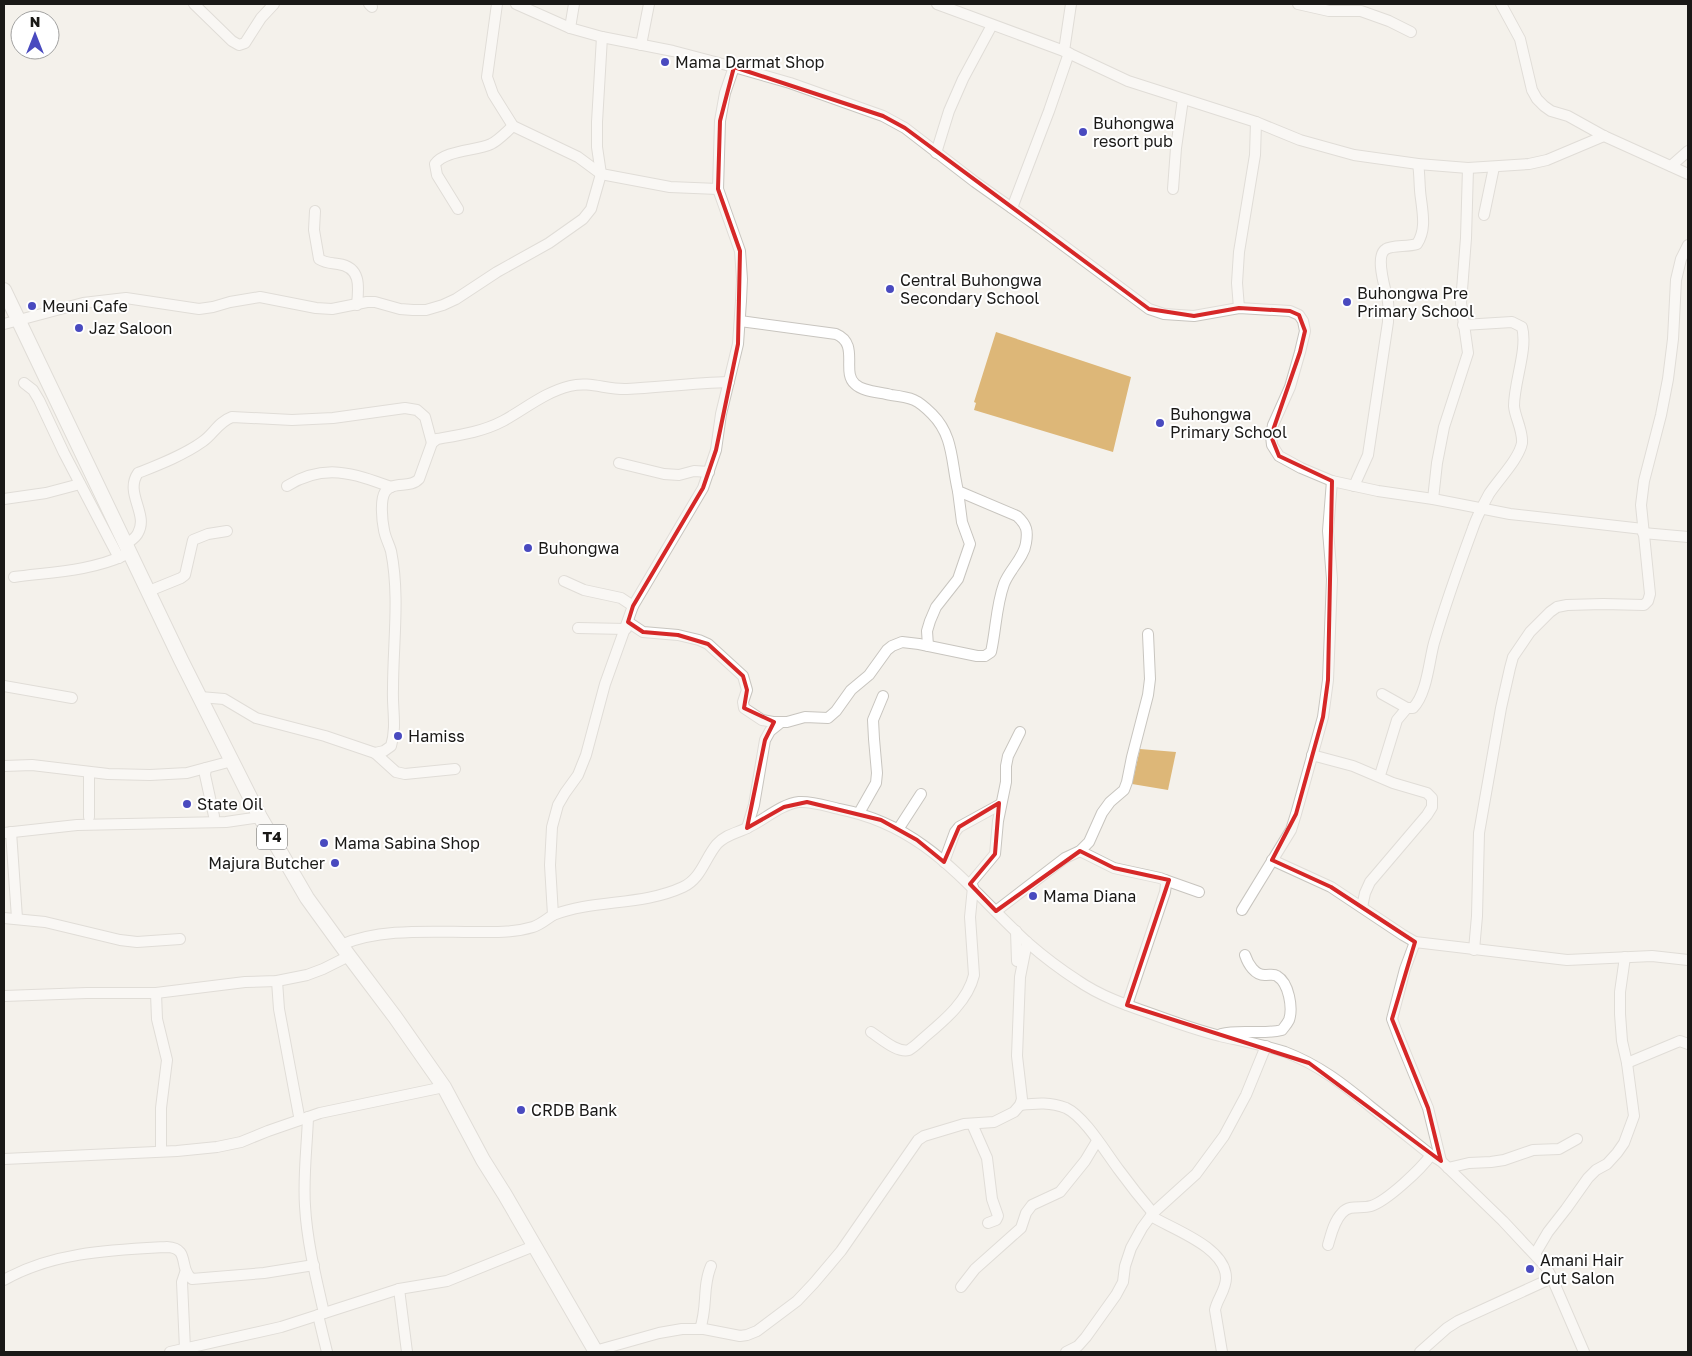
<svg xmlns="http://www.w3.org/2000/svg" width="1692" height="1356" viewBox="0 0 1692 1356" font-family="'Golos Text',sans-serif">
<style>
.green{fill:#ddb778}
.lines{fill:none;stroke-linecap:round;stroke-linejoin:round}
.minor-casing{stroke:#c8c5bf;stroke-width:12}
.highway-casing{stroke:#c8c5bf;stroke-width:16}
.minor{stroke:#fff;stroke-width:10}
.highway{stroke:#fff;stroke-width:14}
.marked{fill:none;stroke:#d62828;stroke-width:4;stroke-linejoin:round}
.poi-dot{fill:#494abf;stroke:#fff;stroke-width:2}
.labels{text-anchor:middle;stroke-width:4;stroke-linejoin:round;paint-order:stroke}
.shield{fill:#fff;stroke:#5f5e5d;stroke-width:1}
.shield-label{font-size:15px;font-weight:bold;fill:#1a1917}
.poi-label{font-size:16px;fill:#1a1917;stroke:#fff;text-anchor:start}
</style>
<rect width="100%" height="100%" fill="#f4f1eb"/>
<g class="green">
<path d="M 996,332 L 1131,377 L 1113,452 L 974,410 L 976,403 L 974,402 Z"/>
<path d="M 1140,749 L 1176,752 L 1168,790 L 1132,784 Z"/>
</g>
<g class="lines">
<defs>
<g id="minor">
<path d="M 194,4 L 232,41 L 239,45 L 245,43 L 261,18 L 274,4"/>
<path d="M 369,4 L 372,7"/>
<path d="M 497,4 L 487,77 L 493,94 L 513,126 L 578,157 L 601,174 L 670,187 L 718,189"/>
<path d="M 516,4 L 570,28 L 602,37 L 673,51 L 734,67 L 790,83 L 883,116 L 905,128 L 975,182 L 1040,228 L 1149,309 L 1164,314 L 1194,316 L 1239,308 L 1290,311 L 1299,315 L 1303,321 L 1305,331 L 1300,352 L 1290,387 L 1273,425 L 1271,436 L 1272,445 L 1279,456 L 1301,468 L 1332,481 L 1378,491 L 1433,499 L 1510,514 L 1643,529"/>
<path d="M 937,4 L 1064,51 L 1128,81 L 1256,122 L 1300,140 L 1354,155 L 1418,164 L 1468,168 L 1529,164 L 1547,160 L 1604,136"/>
<path d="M 1298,4 L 1329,11 L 1361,11 L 1389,21 L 1411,32"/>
<path d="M 1501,4 L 1520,39 L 1532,90 L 1537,99 L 1544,106 L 1551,111 L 1568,116 L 1604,136 L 1688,174"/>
<path d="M 570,28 L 574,4"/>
<path d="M 641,45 L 649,4"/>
<path d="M 1064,51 L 1071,4"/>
<path d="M 936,153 L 949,111 L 963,79 L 992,25"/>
<path d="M 1671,166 L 1688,151"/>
<path d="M 1173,189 L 1176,148 L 1183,99"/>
<path d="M 1012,208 L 1049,111 L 1069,53"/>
<path d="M 458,209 L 437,175 L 435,164 C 445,150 476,151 491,144 C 499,140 506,132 513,126"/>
<path d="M 315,211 L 314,230 L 319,259 C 325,263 331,263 338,264 C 361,267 359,286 357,305"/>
<path d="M 1484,215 L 1494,167"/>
<path d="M 1239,308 L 1237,283 L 1239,252 L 1255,155 L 1256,122"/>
<path d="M 4,324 L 83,303 L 126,298 L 199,309 L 213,307 L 230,302 L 260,297 L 316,308 L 332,309 L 367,302 L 375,302 L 400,309 L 413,310 L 426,310 L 443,305 L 456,299 L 497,272 L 549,243 L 583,219 L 591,209 L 601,174 L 597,147 L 597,122 L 602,37"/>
<path d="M 24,383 L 33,390 L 39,400 L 64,453 L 119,558"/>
<path d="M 619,463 L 664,474 L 679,475 L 694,471 L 709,472"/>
<path d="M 287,486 C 324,463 353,473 391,487"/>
<path d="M 1354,486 L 1368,455 L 1388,322 C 1388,315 1389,309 1388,302 C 1386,290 1374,256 1386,249 C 1392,245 1408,247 1417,244 C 1426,230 1423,215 1421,199 C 1419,187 1420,175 1418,164"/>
<path d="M 4,499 L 46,493 L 80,484"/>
<path d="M 1433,499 L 1437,463 L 1444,427 L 1468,353 L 1461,303 L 1466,238 L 1468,168"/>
<path d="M 1643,533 L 1688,537"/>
<path d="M 126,544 C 130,541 136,538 138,533 C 149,514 124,493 138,473 C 158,465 184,455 202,442 C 213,435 218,422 232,417 L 292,420 L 333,418 L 405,408 L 417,410 L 425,417 L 432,443"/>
<path d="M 14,577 C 51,572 91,571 125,555"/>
<path d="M 564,581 L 584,590 L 621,598 L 633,606"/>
<path d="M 149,591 L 181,578 L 185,575 L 193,540 L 208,534 L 227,531"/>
<path d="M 628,622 L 643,632 L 678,635 L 699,640 L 708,644 L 743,676 L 747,690 L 743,702 L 744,708 L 762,720 L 773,722 L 787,722 L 805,717 L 828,718 L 836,711 L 851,690 L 869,675 L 887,650 L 892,646 L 902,642 L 919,644 L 977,656 L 985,656 L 991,652 C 996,630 996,606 1004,584 C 1009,570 1024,558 1026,543 C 1028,531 1027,525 1017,516 L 958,491 C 951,462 954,436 932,414 C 926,408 921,403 914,400 C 907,397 899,396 891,395 C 881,392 863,392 855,384 C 841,372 860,344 836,334 L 740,321"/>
<path d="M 578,628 L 626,629"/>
<path d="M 928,646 L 927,631 L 930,621 L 936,607 L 958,579 L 970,544 L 962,522 L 958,491"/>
<path d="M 4,686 L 72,698"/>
<path d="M 1382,694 L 1407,708 L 1413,708 C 1427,694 1429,661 1434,643 C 1445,605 1459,566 1473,528 C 1477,516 1483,505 1489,494 C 1498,480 1519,459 1522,443 C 1523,430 1515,418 1514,406 C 1514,382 1528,349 1522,327 L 1512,322 L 1463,325"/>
<path d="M 200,697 L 224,699 L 256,718 L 325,736 L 375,753 L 384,751 L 391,746 C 397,727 392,708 393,689 C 393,643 400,596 391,551 C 389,544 385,537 384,530 C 382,520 380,500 385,492 C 393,480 410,489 419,479 L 432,443 L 437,439 C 460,435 482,432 503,421 C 525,409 545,392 570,386 C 590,381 607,390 627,389 C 661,387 695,383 729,382"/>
<path d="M 375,753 L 396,772 L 405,774 L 455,769"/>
<path d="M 1312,755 L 1353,766 L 1393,783 L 1427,793 L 1432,798 L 1432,807 L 1427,815 L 1370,882 L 1365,893 L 1362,907"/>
<path d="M 4,766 L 32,765 L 108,774 L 150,775 L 187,773 L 232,761"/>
<path d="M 206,768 L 205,775 L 214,816"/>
<path d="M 89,772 L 89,817"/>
<path d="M 1381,772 L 1397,720 L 1407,708"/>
<path d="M 859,813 L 876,783 L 877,773 L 874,739 L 873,720 L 883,696"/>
<path d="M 747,828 L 754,805 L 765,740 L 770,731 L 780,723"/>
<path d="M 899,828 L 921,794"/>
<path d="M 11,832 L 17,918"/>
<path d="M 4,833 L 77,825 L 226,822 L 260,817"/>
<path d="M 1080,851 L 1114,868 L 1160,878 L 1165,880 L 1166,884 L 1165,892 L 1127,1005"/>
<path d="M 1272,860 L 1331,887 L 1403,935 L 1415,942 L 1567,960 L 1652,956 L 1688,960"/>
<path d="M 944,862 L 955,832 L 959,827 L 1001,804"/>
<path d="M 1165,880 L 1199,892"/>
<path d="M 970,884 L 995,854 L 998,821 L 1006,782 L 1006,766 L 1008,756 L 1020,732"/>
<path d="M 1242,910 L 1291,830 L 1296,814 L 1323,717 L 1328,680 L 1332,579 L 1328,531 L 1332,481"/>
<path d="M 996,911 L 1065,858 L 1080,851 L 1089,842 L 1102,813 L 1110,802 L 1124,790 L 1127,782 L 1132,757 L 1148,695 L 1150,679 L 1148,634"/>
<path d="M 553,915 C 595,899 642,906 683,887 C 701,879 705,858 717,844 C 726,834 738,833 749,827 C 764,820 781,804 799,802 C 812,801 826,806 839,809 C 927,826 966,886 1028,943 C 1043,956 1060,969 1077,980 C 1100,996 1126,1005 1152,1014 C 1174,1022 1197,1030 1220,1036 C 1242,1041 1264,1045 1285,1052 C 1319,1065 1343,1084 1371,1107 C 1391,1123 1411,1139 1431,1155 L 1441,1161 L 1503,1221 L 1546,1267 L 1552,1278 L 1584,1352"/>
<path d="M 4,918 L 45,922 L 120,940 L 137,942 L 180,939"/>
<path d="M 1016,931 L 1017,961"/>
<path d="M 1415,942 L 1405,969 L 1392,1019 L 1398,1035 L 1428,1108 L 1441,1161"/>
<path d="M 341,945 C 379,928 432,932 473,932 C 494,932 513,933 533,927 C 540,925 547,919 553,915 L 550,865 L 552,827 L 558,805 L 565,793 L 578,775 L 586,755 L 605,684 L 633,606 L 703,488 L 716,450 L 721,414 L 738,344 L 741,301 L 742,279 L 740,251 L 718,189 L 720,121 L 725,93 L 734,67"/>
<path d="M 1474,950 L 1477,916 L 1479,833 L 1501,708 L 1510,668 L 1513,657 L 1530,632 L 1550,612 L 1557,607 L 1567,605 L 1603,604 L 1644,605 L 1648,601 L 1650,594 L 1641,505 L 1644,481 L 1661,415 L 1668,379 L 1673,339 L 1676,280 L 1681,259 L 1688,245"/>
<path d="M 277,981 L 279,1009 L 299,1116"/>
<path d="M 156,993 L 157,1019 L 167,1060 L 161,1108 L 161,1151"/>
<path d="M 4,996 L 87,993 L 156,993 L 245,982 L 277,981 L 307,975 L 323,969 L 349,956"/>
<path d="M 871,1032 C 882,1039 897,1053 909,1050 C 916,1046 921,1040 927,1035 C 946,1019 968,1000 974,975 L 970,917 L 973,887"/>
<path d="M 1221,1034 C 1241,1029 1262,1035 1282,1030 C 1285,1026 1287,1024 1289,1020 C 1293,1008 1289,983 1277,976 C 1274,974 1271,975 1266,975 C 1255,976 1248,964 1245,955"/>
<path d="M 1627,1063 L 1675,1043 L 1680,1041 L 1688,1044"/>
<path d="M 1020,1105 C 1037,1103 1051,1102 1066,1108 C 1085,1117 1106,1153 1119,1170 C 1130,1185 1141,1199 1153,1213"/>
<path d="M 308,1117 C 307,1147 303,1176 305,1206 C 307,1242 316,1278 324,1313"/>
<path d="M 972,1124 L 987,1158 L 992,1199 L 998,1216 L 996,1220 L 988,1223"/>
<path d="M 4,1159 L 177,1151 L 217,1147 L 241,1142 L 268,1131 L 320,1113 L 444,1087"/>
<path d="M 1448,1168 L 1469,1163 L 1491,1162 L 1504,1160 L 1533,1150 L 1559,1149 L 1577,1139"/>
<path d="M 1151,1216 C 1172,1229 1226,1247 1226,1278 C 1226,1290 1217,1299 1215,1310 L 1222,1352"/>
<path d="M 1328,1245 C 1331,1235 1334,1221 1342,1213 C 1350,1204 1361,1209 1371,1206 C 1387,1201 1421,1169 1431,1155"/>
<path d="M 1535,1254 L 1548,1232 L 1566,1209 L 1588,1178 L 1596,1170 L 1607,1164 L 1617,1153 L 1624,1143 L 1634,1116 L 1627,1063 L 1622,1041 L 1620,1014 L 1620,992 L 1625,957"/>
<path d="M 4,1280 C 53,1252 111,1250 167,1247 C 191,1248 178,1269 192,1279 L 264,1273 L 314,1265"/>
<path d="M 961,1287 L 975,1269 L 1021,1228 L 1026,1213 L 1032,1205 L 1060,1192 L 1085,1161 L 1097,1141"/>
<path d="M 399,1289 L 407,1352"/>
<path d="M 318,1315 L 327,1352"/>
<path d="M 700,1329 C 708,1306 702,1287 711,1266"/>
<path d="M 185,1349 L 182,1282 L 185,1273 L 187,1275"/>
<path d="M 595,1351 L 659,1333 L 682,1329 L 704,1329 L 740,1336 L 747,1335 L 757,1331 L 797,1301 L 814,1283 L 841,1251 L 918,1140 L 924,1136 L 964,1124 L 994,1122 L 1014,1112 L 1020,1105 L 1022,1099 L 1017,1056 L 1020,977 L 1027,942"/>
<path d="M 170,1352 L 281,1327 L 399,1289 L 447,1281 L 534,1246"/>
<path d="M 1066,1352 L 1078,1346 L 1086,1337 L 1116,1295 L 1123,1282 L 1125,1266 L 1131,1248 L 1142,1228 L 1153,1213 L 1196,1174 L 1224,1136 L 1246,1095 L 1266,1046"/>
<path d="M 1420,1352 L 1447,1328 L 1458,1321 L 1552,1278"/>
</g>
<path id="highway" d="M 4,290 L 181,660 L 260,817 L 307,898 L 349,956 L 395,1017 L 444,1087 L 483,1160 L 505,1195 L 596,1352"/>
</defs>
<use href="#minor" class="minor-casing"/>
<use href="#highway" class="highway-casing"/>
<use href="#minor" class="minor"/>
<use href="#highway" class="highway"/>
</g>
<path d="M0 0H1692V1356H0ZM 734,67 L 883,116 L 905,128 L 1149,309 L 1194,316 L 1239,308 L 1290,311 L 1299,315 L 1305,331 L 1300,352 L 1271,436 L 1279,456 L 1332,481 L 1328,680 L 1323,717 L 1296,814 L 1272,860 L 1331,887 L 1415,942 L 1392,1019 L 1428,1108 L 1441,1161 L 1309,1063 L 1127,1005 L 1169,880 L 1114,868 L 1080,851 L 996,911 L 970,884 L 995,854 L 999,803 L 959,827 L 944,862 L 917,840 L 881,820 L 807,802 L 784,807 L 747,828 L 765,740 L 774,722 L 744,708 L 747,690 L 743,676 L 708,644 L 678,635 L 643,632 L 628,622 L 633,606 L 703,488 L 716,450 L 738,344 L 740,251 L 718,189 L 720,121 Z" fill="#f4f1eb" fill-opacity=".55" fill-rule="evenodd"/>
<path class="marked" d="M 734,67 L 883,116 L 905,128 L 1149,309 L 1194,316 L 1239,308 L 1290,311 L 1299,315 L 1305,331 L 1300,352 L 1271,436 L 1279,456 L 1332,481 L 1328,680 L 1323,717 L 1296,814 L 1272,860 L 1331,887 L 1415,942 L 1392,1019 L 1428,1108 L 1441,1161 L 1309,1063 L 1127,1005 L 1169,880 L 1114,868 L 1080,851 L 996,911 L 970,884 L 995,854 L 999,803 L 959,827 L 944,862 L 917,840 L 881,820 L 807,802 L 784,807 L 747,828 L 765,740 L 774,722 L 744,708 L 747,690 L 743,676 L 708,644 L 678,635 L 643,632 L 628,622 L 633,606 L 703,488 L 716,450 L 738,344 L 740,251 L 718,189 L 720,121 Z"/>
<g class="poi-dot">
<circle cx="665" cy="62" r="5"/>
<circle cx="1083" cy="132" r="5"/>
<circle cx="890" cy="289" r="5"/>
<circle cx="1347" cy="302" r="5"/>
<circle cx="32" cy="306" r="5"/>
<circle cx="79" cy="328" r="5"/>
<circle cx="1160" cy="423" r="5"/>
<circle cx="528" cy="548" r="5"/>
<circle cx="398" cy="736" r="5"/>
<circle cx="187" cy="804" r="5"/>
<circle cx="324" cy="843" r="5"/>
<circle cx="335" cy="863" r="5"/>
<circle cx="1033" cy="896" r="5"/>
<circle cx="521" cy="1110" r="5"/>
<circle cx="1530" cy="1269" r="5"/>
</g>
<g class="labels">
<rect class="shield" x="257" y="824.5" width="30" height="25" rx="4"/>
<g class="shield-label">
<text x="272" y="842">T4</text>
</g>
<g class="poi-label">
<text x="675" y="68">Mama Darmat Shop</text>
<text x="1093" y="129">Buhongwa<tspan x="1093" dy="18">resort pub</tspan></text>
<text x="900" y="286">Central Buhongwa<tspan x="900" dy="18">Secondary School</tspan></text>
<text x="1357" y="299">Buhongwa Pre<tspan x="1357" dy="18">Primary School</tspan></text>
<text x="42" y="312">Meuni Cafe</text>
<text x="89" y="334">Jaz Saloon</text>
<text x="1170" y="420">Buhongwa<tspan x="1170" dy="18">Primary School</tspan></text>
<text x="538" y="554">Buhongwa</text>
<text x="408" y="742">Hamiss</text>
<text x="197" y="810">State Oil</text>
<text x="334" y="849">Mama Sabina Shop</text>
<text x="325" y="869" text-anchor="end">Majura Butcher</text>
<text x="1043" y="902">Mama Diana</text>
<text x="531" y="1116">CRDB Bank</text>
<text x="1540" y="1266">Amani Hair<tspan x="1540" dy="18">Cut Salon</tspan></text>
</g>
</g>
<rect width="1692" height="1356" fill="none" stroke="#1a1917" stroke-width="10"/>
<g transform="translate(35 35)"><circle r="24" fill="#ffffff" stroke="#a3a3a2"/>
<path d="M0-4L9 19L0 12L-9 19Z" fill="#494abf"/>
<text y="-8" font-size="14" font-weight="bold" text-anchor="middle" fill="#1a1917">N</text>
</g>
</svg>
